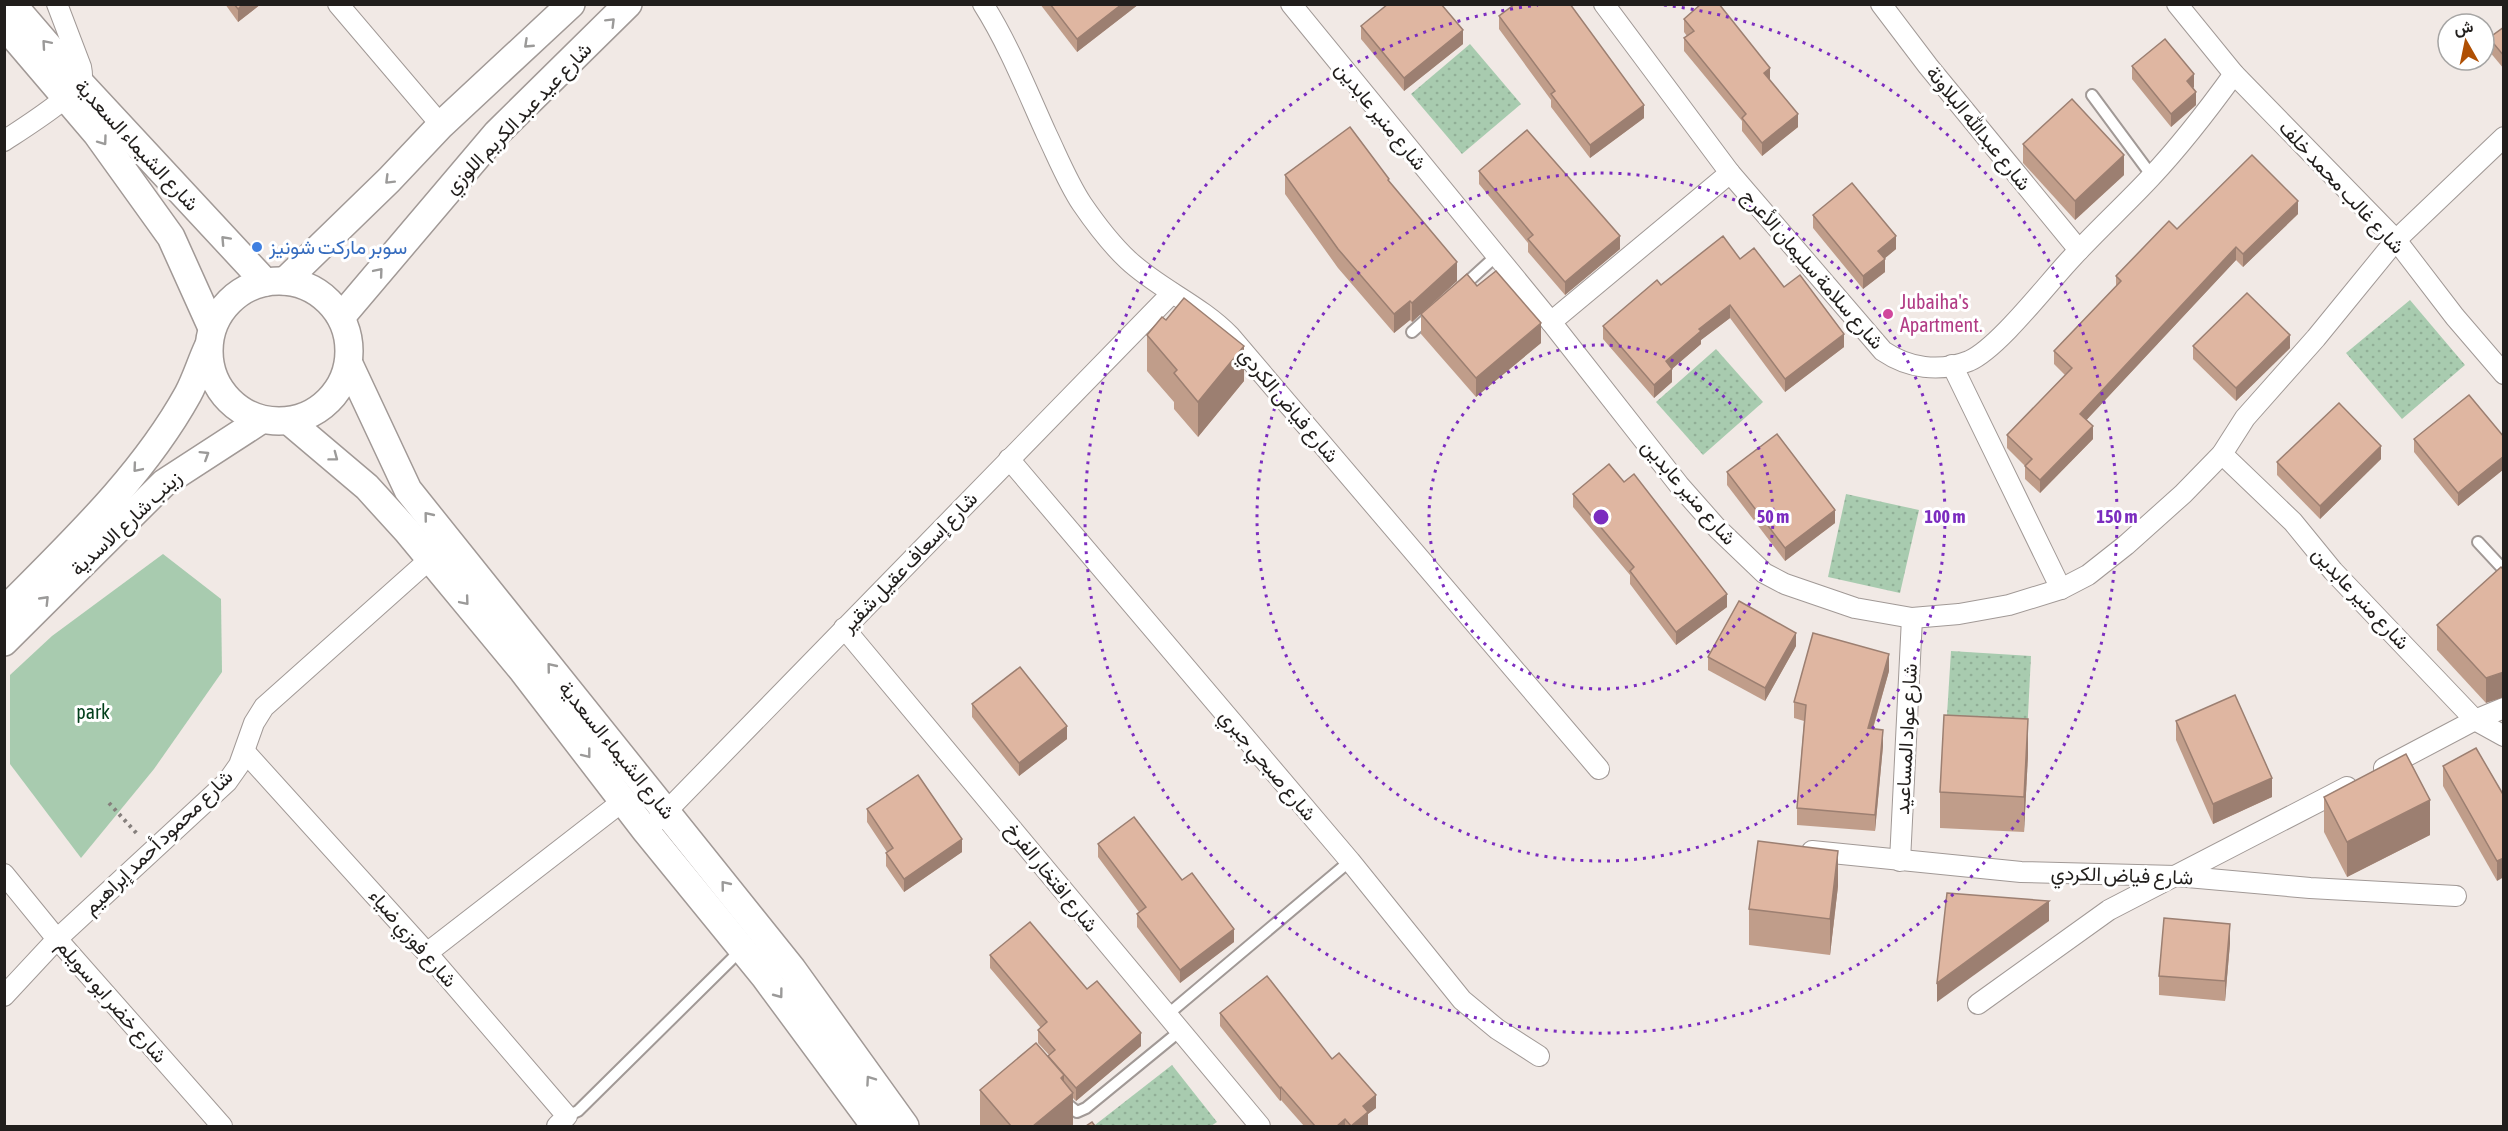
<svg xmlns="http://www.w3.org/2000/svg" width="2508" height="1131" viewBox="0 0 2508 1131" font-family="'Asap Condensed',Vazirmatn,sans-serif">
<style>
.grass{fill:url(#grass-dots)}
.park{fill:#a8cbaf}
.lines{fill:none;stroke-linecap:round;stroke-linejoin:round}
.lane-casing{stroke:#a19996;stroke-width:14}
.street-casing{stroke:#a19996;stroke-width:22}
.secondary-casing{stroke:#a19996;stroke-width:30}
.path{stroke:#857f7c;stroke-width:4;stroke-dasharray:3 4.5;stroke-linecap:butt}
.lane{stroke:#fff;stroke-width:10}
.street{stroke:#fff;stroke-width:20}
.secondary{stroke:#fff;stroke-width:27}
.wall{fill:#c09d8a}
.shaded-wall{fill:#9c7f71}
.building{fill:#dfb6a1;stroke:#9c7f71;stroke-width:1.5}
.oneway{stroke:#9b9a99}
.ring{fill:none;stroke:#7b2cbf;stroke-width:3;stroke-dasharray:3 6}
.shop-dot{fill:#3f7fe0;stroke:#fff;stroke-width:2}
.hotel-dot{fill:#d1479c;stroke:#fff;stroke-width:2}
.labels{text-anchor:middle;stroke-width:6;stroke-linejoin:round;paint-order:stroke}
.street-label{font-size:20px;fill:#211e1c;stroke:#fff}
.shop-label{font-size:20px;fill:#366cbe;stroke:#fff;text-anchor:start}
.hotel-label{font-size:20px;fill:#b23c85;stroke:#fff;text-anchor:start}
.park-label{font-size:20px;fill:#023f1b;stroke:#fff}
.centre{fill:#7b2cbf;stroke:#fff;stroke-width:3}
.ring-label{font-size:18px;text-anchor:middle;font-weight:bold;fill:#7b2cbf;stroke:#fff;stroke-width:6;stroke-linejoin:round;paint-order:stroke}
</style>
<defs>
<pattern id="grass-dots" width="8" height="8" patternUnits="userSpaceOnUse" patternTransform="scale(1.5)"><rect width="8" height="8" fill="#a8cbaf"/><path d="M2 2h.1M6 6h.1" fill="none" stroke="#90ae96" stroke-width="1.8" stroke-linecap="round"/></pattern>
</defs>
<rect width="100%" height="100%" fill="#f1e9e5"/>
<g class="grass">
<path d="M 1470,44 L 1521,104 L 1462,154 L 1411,94 Z"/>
<path d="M 2410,300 L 2465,365 L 2402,419 L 2346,353 Z"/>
<path d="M 1716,349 L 1763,402 L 1703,455 L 1656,402 Z"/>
<path d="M 1846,494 L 1919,510 L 1900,593 L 1828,577 Z"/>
<path d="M 1951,651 L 2031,656 L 2027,735 L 1946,731 Z"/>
<path d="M 1172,1065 L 1217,1122 L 1211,1126 L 1096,1126 L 1095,1125 Z"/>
</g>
<path class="park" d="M 163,554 L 221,599 L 222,672 L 154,769 L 81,858 L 10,764 L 10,675 L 52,636 Z"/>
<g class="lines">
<defs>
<g id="lane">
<path d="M 2092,95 L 2152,176"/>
<path d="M 1461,288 L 1496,256"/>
<path d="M 1412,332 L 1432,314"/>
<path d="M 2478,542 L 2504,570"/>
<path d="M 1167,1015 L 1350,861"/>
<path d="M 1062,1100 L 1077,1112 L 1086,1108 L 1180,1031"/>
<path d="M 567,1116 L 578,1111 L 742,949"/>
</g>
<g id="street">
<path d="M 338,4 L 441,125"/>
<path d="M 983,4 C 1009,45 1027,91 1047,135 C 1058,158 1068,183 1082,204 C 1095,223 1111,244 1128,260 C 1159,289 1200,305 1230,336 L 1599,769"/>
<path d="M 1291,4 L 1551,322 L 1679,485 L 1717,528 L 1764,573 L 1785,584 L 1855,608 L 1912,618 L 1959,614 L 2009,605 L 2061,589 L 2088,575 L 2126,545 L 2183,494 L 2222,454 L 2245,418 L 2316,338 L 2396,240 L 2504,137"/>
<path d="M 1604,4 L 1730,173 L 1883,351 C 1908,368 1939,373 1969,361 C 1997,349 2045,287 2068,262 C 2095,232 2124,206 2151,177 C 2181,145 2208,110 2234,74"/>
<path d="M 1881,4 L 1928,66 L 2079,250"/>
<path d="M 2177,4 L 2234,74 L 2396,240 L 2455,317 L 2504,374"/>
<path d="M 4,141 C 22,129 72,98 81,81 C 83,76 82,72 81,67 L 57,4"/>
<path d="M 1551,322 L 1730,173"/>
<path d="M 1952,365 L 2061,589"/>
<path d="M 2222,454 L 2293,522 L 2333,571 L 2475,720 L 2504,736"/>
<path d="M 1009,459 L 1350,861 L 1462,1000 L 1497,1029 L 1539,1056"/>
<path d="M 844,628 L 1260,1126"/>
<path d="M 245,752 L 427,953 L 567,1116 L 557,1126"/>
<path d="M 2384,768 L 2475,720 L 2504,708"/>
<path d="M 657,821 L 1172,293"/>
<path d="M 1812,851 L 2021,872 L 2176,876 L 2310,888 L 2456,896"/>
<path d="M 1900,861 L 1912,618"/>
<path d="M 4,874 L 57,939 L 222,1126"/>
<path d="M 427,953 L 623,801"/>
<path d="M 4,996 L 57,939 L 227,782 L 239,765 L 254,723 L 264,707 L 430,559"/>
<path d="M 1978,1004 L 2109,910 L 2347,787"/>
</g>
<g id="secondary">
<path d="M 12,4 L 80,83 L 265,282"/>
<path d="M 4,25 L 97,134 L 171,237 L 212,328"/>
<circle cx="279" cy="351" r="70"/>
<path d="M 285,281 L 389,180 L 441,125 L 571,4"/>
<path d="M 341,317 L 497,133 L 628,4"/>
<path d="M 349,364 L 408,490 L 792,969 L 905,1126"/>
<path d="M 289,421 L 367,487 L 407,531 L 523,671 L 646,831 L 765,977 L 875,1126"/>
<path d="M 4,611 C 70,544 142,477 188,394 C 196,379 201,362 208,347"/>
<path d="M 4,642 L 164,483 L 261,420"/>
</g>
</defs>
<use href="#lane" class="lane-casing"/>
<use href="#street" class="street-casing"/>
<use href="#secondary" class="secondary-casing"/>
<path class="path" d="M 109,803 L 139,836"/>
<use href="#lane" class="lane"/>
<use href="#street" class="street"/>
<use href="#secondary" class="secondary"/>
</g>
<g class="wall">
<path d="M 225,4 L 261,4 L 238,22 Z"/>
<path d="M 1040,4 L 1139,4 L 1077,52 Z"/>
<path d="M 1499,16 L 1644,118 L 1590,158 L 1551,107 L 1551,100 L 1499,29 Z"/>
<path d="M 1684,19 L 1770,80 L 1798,127 L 1762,156 L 1742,131 L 1742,121 L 1684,51 L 1684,38 L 1687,36 L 1684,32 Z"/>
<path d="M 1361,26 L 1463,44 L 1404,91 L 1361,39 Z"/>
<path d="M 2504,27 L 2504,69 L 2489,51 L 2489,38 Z"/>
<path d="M 2132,66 L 2194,87 L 2193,88 L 2196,105 L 2171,127 L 2132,79 Z"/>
<path d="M 2023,144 L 2124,175 L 2075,220 L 2023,163 Z"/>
<path d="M 1479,171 L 1620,249 L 1565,295 L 1528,252 L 1528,243 L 1479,184 Z"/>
<path d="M 1285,175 L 1389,182 L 1457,281 L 1412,322 L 1410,320 L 1394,333 L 1338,268 L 1285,194 Z"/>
<path d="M 2298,214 L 2243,267 L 2236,260 L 2086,420 L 2093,439 L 2040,493 L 2025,479 L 2025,466 L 2007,448 L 2007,435 L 2065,375 L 2054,364 L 2054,351 L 2116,286 L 2116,276 L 2177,229 Z"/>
<path d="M 1813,215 L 1896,249 L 1885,258 L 1885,272 L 1863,289 L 1813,228 Z"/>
<path d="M 1740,259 L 1784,287 L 1844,347 L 1785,392 L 1730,318 L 1701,340 L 1701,344 L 1672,369 L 1672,382 L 1654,398 L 1603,339 L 1603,326 Z"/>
<path d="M 1421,314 L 1541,343 L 1476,397 L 1421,334 Z"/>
<path d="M 1166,320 L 1244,381 L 1198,437 L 1174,409 L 1174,402 L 1147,371 L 1147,335 Z"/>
<path d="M 2193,346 L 2290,348 L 2236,401 L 2193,359 Z"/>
<path d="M 2504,437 L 2504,469 L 2458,506 L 2414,452 L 2414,439 Z"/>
<path d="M 2381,459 L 2320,519 L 2277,475 L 2277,462 Z"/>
<path d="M 1727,472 L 1835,523 L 1785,561 L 1727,485 Z"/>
<path d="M 1624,482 L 1727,607 L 1676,645 L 1630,584 L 1630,575 L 1573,507 L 1573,494 Z"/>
<path d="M 2501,567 L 2486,703 L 2437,650 L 2437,625 Z"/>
<path d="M 1796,646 L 1765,701 L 1708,670 L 1708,657 Z"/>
<path d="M 1889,671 L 1873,729 L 1883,746 L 1875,831 L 1797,825 L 1797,808 L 1804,721 L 1794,718 L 1794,702 Z"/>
<path d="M 972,704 L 1067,739 L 1019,776 L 972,717 Z"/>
<path d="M 2176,721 L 2272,797 L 2213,824 L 2176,740 Z"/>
<path d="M 2028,755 L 2024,832 L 1940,828 L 1940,792 Z"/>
<path d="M 2443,766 L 2504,796 L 2497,881 L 2443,786 Z"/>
<path d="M 2324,797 L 2430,835 L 2347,877 L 2324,832 Z"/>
<path d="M 867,809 L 962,852 L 904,892 L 886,866 L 886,853 L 887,852 L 867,822 Z"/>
<path d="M 1098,844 L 1182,880 L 1234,942 L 1180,983 L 1137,927 L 1137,914 L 1139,912 L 1098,857 Z"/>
<path d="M 1838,886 L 1830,955 L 1749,945 L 1749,909 Z"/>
<path d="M 2230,943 L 2225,1001 L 2159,995 L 2159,976 Z"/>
<path d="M 990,955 L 1087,989 L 1141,1046 L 1076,1101 L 1073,1098 L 1073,1126 L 981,1126 L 980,1125 L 980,1090 L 1049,1055 L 1038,1043 L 1038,1030 L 1041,1028 L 990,968 Z"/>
<path d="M 1220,1013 L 1332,1059 L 1376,1108 L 1368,1114 L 1368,1125 L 1366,1126 L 1304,1126 L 1281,1100 L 1280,1101 L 1220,1026 Z"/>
</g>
<g class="shaded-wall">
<path d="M 243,4 L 261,4 L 238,22 L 238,9 Z"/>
<path d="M 1122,4 L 1139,4 L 1077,52 L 1077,39 Z"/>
<path d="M 1463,30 L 1463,44 L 1404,91 L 1404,78 Z"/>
<path d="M 1770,68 L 1770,81 L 1764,73 Z"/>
<path d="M 2194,74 L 2194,87 L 2187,94 L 2187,81 Z"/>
<path d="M 2196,92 L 2196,105 L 2171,127 L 2171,114 Z"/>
<path d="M 1644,105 L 1644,118 L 1590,158 L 1590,145 Z"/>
<path d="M 1798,114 L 1798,127 L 1762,156 L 1762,143 Z"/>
<path d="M 2124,155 L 2124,175 L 2075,220 L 2075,201 Z"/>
<path d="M 2298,201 L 2298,214 L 2243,267 L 2243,254 Z"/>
<path d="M 1620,236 L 1620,249 L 1565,295 L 1565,282 Z"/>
<path d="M 1896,236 L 1896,249 L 1878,264 L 1878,251 Z"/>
<path d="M 2236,247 L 2236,260 L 2080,427 L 2080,414 Z"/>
<path d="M 1885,259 L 1885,272 L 1863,289 L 1863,276 Z"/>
<path d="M 1457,262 L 1457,281 L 1412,322 L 1412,303 Z"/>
<path d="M 1410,301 L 1410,320 L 1394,333 L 1394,314 Z"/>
<path d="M 1730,305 L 1730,318 L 1701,340 L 1701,344 L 1666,374 L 1666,361 L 1699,329 Z"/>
<path d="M 1541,323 L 1541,343 L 1476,397 L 1476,378 Z"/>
<path d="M 1844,334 L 1844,347 L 1785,392 L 1785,379 Z"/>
<path d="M 2290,335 L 2290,348 L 2236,401 L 2236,388 Z"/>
<path d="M 1244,346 L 1244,381 L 1198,437 L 1198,402 Z"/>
<path d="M 1672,369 L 1672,382 L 1654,398 L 1654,385 Z"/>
<path d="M 2093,426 L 2093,439 L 2040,493 L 2040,480 Z"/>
<path d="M 2381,446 L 2381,459 L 2320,519 L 2320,506 Z"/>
<path d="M 2504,456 L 2504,469 L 2458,506 L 2458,493 Z"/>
<path d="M 1835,510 L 1835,523 L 1785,561 L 1785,548 Z"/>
<path d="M 1727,594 L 1727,607 L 1676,645 L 1676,632 Z"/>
<path d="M 1796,633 L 1796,646 L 1765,701 L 1765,688 Z"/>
<path d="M 1889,654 L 1889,671 L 1868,745 L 1868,728 Z"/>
<path d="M 2504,672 L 2504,697 L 2486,703 L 2486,678 Z"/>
<path d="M 2028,719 L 2028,755 L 2024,832 L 2024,797 Z"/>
<path d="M 1067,726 L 1067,739 L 1019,776 L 1019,763 Z"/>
<path d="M 1883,730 L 1883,746 L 1875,831 L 1875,815 Z"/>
<path d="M 2272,778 L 2272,797 L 2213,824 L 2213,804 Z"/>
<path d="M 2430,800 L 2430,835 L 2347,877 L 2347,842 Z"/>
<path d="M 962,839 L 962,852 L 904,892 L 904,879 Z"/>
<path d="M 1838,851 L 1838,886 L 1830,955 L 1830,919 Z"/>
<path d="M 2504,858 L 2504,877 L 2497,881 L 2497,861 Z"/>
<path d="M 2049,901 L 2049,921 L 1937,1002 L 1937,983 Z"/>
<path d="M 2230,924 L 2230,943 L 2225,1001 L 2225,981 Z"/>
<path d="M 1234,929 L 1234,942 L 1180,983 L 1180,970 Z"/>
<path d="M 1141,1033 L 1141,1046 L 1076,1101 L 1076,1088 Z"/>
<path d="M 1064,1075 L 1064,1100 L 1073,1093 L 1073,1126 L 1033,1126 L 1061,1078 Z"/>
<path d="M 1281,1087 L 1281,1100 L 1280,1101 L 1280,1088 Z"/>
<path d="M 1376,1095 L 1376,1108 L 1368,1114 L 1368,1125 L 1366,1126 L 1351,1126 L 1363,1106 Z"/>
<path d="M 1345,1119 L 1345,1126 L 1337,1126 Z"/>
</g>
<g class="building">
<path d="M 234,4 L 243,4 L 238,9 Z"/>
<path d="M 1050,4 L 1122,4 L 1077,39 Z"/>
<path d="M 1388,4 L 1441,4 L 1463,30 L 1404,78 L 1361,26 Z"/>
<path d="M 1515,4 L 1570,4 L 1644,105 L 1590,145 L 1551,94 L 1555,91 L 1499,16 Z"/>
<path d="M 1701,4 L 1719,4 L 1770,68 L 1764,73 L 1798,114 L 1762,143 L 1742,118 L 1746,114 L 1684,38 L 1694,31 L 1684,19 Z"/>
<path d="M 2504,27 L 2504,56 L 2489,38 Z"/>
<path d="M 2165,39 L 2194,74 L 2187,81 L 2196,92 L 2171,114 L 2132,66 Z"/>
<path d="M 2072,99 L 2124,155 L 2075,201 L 2023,144 Z"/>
<path d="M 1350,127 L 1389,179 L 1388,180 L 1457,262 L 1412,303 L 1410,301 L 1394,314 L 1338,249 L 1285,175 Z"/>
<path d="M 1527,130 L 1620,236 L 1565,282 L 1528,239 L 1533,235 L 1479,171 Z"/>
<path d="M 2252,155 L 2298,201 L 2243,254 L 2236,247 L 2080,414 L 2093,426 L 2040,480 L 2025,466 L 2032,459 L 2007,435 L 2072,368 L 2054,351 L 2121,281 L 2116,276 L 2169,221 L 2177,229 Z"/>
<path d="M 1852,183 L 1896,236 L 1878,251 L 1885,259 L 1863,276 L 1813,215 Z"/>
<path d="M 1723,236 L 1740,259 L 1754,248 L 1784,287 L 1800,275 L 1844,334 L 1785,379 L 1730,305 L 1699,329 L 1701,331 L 1666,361 L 1672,369 L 1654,385 L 1603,326 L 1657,280 L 1661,285 Z"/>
<path d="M 1496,271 L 1541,323 L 1476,378 L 1421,314 L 1467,274 L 1477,286 Z"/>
<path d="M 2247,293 L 2290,335 L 2236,388 L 2193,346 Z"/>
<path d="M 1184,298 L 1244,346 L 1198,402 L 1174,373 L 1177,370 L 1147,335 L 1162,317 L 1166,320 Z"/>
<path d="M 2469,395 L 2504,437 L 2504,456 L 2458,493 L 2414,439 Z"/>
<path d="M 2339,403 L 2381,446 L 2320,506 L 2277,462 Z"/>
<path d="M 1777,434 L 1835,510 L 1785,548 L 1727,472 Z"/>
<path d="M 1609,464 L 1624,482 L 1634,474 L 1727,594 L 1676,632 L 1630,571 L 1634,567 L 1573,494 Z"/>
<path d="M 2501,567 L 2504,570 L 2504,672 L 2486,678 L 2437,625 Z"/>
<path d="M 1739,601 L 1796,633 L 1765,688 L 1708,657 Z"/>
<path d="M 1813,633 L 1889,654 L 1868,728 L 1883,730 L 1875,815 L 1797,808 L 1806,705 L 1794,702 Z"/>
<path d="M 1020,667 L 1067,726 L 1019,763 L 972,704 Z"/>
<path d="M 2235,695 L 2272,778 L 2213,804 L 2176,721 Z"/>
<path d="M 1944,715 L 2028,719 L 2024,797 L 1940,792 Z"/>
<path d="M 2476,748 L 2504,796 L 2504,858 L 2497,861 L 2443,766 Z"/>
<path d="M 2406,754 L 2430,800 L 2347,842 L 2324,797 Z"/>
<path d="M 918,775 L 962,839 L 904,879 L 886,853 L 893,848 L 867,809 Z"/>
<path d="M 1134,817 L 1182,880 L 1192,873 L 1234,929 L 1180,970 L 1137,914 L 1146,907 L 1098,844 Z"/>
<path d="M 1758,841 L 1838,851 L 1830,919 L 1749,909 Z"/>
<path d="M 1947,893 L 2049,901 L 1937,983 Z"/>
<path d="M 2164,918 L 2230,924 L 2225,981 L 2159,976 Z"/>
<path d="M 1030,922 L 1087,989 L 1097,981 L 1141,1033 L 1076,1088 L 1048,1056 L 1055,1050 L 1038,1030 L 1047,1022 L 990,955 Z"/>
<path d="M 1267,976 L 1332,1059 L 1339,1053 L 1376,1095 L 1363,1106 L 1368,1112 L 1351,1126 L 1345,1119 L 1337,1126 L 1315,1126 L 1281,1087 L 1280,1088 L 1220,1013 Z"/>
<path d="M 1036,1043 L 1064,1075 L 1061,1078 L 1073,1093 L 1033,1126 L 1011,1126 L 980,1090 Z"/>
<path d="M 1092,1122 L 1095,1126 L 1086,1126 Z"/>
</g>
<defs><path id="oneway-chevron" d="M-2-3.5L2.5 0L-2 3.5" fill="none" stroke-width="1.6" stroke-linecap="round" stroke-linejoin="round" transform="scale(1.5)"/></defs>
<g class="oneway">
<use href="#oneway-chevron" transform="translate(611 22) rotate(-45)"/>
<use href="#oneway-chevron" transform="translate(46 44) rotate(-131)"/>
<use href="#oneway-chevron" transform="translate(528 44) rotate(137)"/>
<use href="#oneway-chevron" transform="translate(103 141) rotate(54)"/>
<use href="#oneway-chevron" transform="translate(389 180) rotate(135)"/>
<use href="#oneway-chevron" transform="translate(225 240) rotate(-133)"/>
<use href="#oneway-chevron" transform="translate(379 272) rotate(-50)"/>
<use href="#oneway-chevron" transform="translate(205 455) rotate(-32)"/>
<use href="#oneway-chevron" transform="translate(334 457) rotate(37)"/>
<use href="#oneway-chevron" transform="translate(137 468) rotate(130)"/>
<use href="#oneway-chevron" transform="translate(428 516) rotate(-129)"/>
<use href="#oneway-chevron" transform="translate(45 600) rotate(-46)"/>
<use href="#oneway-chevron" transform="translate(465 601) rotate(50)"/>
<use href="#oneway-chevron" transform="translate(551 667) rotate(-129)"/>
<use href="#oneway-chevron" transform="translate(587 754) rotate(52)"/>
<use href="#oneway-chevron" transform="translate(725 885) rotate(-129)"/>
<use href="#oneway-chevron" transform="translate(779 994) rotate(53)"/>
<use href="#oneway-chevron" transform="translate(870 1080) rotate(-125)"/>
</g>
<g class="ring">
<circle cx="1601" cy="517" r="172"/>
<circle cx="1601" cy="517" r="344"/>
<path d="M1664 5A516 516 0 1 1 1538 5"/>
</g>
<circle class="shop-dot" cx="257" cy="247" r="6"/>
<circle class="hotel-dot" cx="1888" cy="314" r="6"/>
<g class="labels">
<g class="street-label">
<text transform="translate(1381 116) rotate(51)" y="7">شارع منير عابدين</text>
<text transform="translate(518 118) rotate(-46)" y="7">شارع عيد عبد الكريم اللوزي</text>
<text transform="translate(1979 128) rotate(51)" y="7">شارع عبدالله البلاونة</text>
<text transform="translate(137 145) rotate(47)" y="7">شارع الشيماء السعدية</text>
<text transform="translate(2342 187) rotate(47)" y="7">شارع غالب محمد خلف</text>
<text transform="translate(1813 269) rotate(49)" y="7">شارع سلامة سليمان الأعرج</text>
<text transform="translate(1289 405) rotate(50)" y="7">شارع فياض الكردي</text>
<text transform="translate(1689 492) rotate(49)" y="7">شارع منير عابدين</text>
<text transform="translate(126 523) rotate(-43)" y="7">زينب شارع الاسدية</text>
<text transform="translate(909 562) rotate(-46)" y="7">شارع إسعاف عقيل شقير</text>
<text transform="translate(2361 598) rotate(47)" y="7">شارع منير عابدين</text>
<text transform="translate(1906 739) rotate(-87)" y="7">شارع عواد المساعيد</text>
<text transform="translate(617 750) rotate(51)" y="7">شارع الشيماء السعدية</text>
<text transform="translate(1268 765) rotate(50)" y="7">شارع صبحي جبري</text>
<text transform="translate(158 842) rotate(-44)" y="7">شارع محمود أحمد إبراهيم</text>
<text transform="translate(2122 875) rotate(2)" y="7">شارع فياض الكردي</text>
<text transform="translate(1052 877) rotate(51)" y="7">شارع افتخار الفرخ</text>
<text transform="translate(413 938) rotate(49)" y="7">شارع فوزي ضياء</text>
<text transform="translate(112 1001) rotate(49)" y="7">شارع خضر ابو سويلم</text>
</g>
<g class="shop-label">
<text x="269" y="254">سوبر ماركت شونيز</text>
</g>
<g class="hotel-label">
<text x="1900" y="309">Jubaiha's<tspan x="1900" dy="23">Apartment.</tspan></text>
</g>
<g class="park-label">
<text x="93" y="719">park</text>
</g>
</g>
<circle cx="1601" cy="517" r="9" class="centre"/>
<g class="ring-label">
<text x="1773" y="523">50 m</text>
<text x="1945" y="523">100 m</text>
<text x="2117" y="523">150 m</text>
</g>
<rect width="2508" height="1131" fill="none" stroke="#211e1c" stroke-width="12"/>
<g transform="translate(2466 42) rotate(351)"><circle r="28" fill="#ffffff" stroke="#a6a5a4" stroke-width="1.5"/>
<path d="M0-4.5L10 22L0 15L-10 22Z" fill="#af4f03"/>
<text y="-9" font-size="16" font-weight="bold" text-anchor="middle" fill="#211e1c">ش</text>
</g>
</svg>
